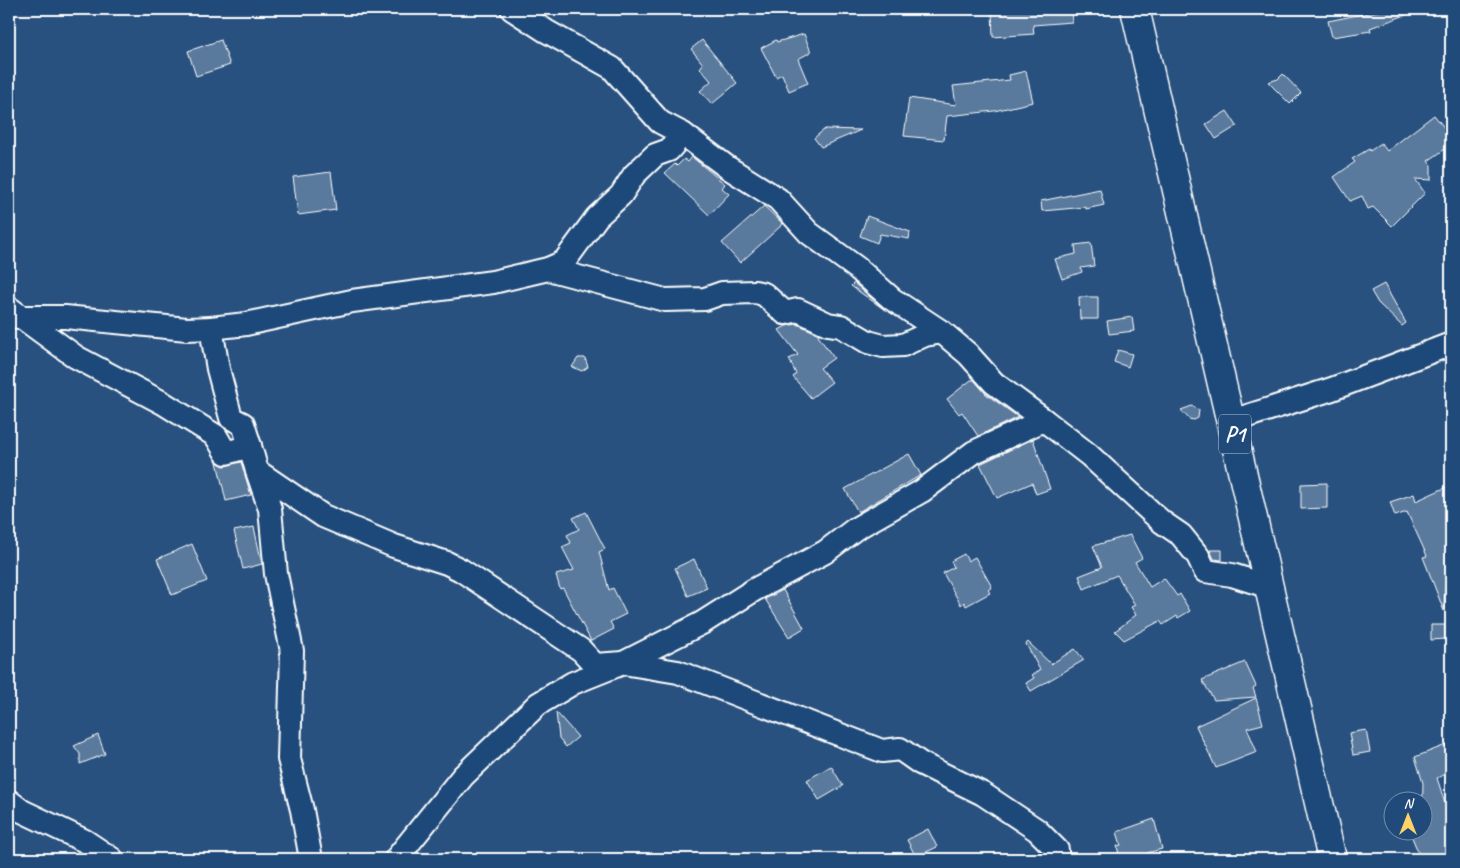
<svg xmlns="http://www.w3.org/2000/svg" width="1460" height="868" viewBox="0 0 1460 868" font-family="Caveat,sans-serif">
  <rect width="100%" height="100%" fill="#28517f"/>
  <filter id="ink" filterUnits="userSpaceOnUse"><feTurbulence type="fractalNoise" baseFrequency=".02" numOctaves="2"/><feDisplacementMap in="SourceGraphic" scale="10" xChannelSelector="R" yChannelSelector="G"/><feConvolveMatrix kernelMatrix="1 2 1 2 8 2 1 2 1" color-interpolation-filters="sRGB"/></filter>
  <g filter="url(#ink)">
    <!-- building -->
    <g fill="#5a7a9d" stroke="#fff">
      <polygon points="1020,9 1071,9 1072,22 1033,25 1034,34 993,37 992,11"/>
      <polygon points="1388,9 1413,9 1414,12 1370,28 1371,31 1332,37 1328,21"/>
      <polygon points="804,34 811,52 798,59 808,83 789,91 782,74 776,77 761,48 776,40 777,42"/>
      <polygon points="221,40 230,65 196,76 188,51"/>
      <polygon points="702,40 737,83 712,104 700,91 711,81 700,68 703,64 691,49"/>
      <polygon points="1026,71 1033,102 994,111 947,116 944,140 904,136 909,98 956,105 953,86 1010,80 1009,75"/>
      <polygon points="1283,74 1301,93 1290,104 1268,82 1278,79"/>
      <polygon points="1227,111 1237,126 1216,139 1206,124"/>
      <polygon points="1434,115 1451,136 1451,145 1428,161 1431,165 1431,180 1415,179 1425,193 1392,226 1373,207 1368,209 1362,196 1350,201 1334,177 1355,162 1352,159 1369,149 1370,151 1381,143 1387,151"/>
      <polygon points="825,129 861,130 821,147 814,138"/>
      <polygon points="692,157 725,184 722,188 729,194 709,215 665,173 675,164 677,166 684,159 688,162"/>
      <polygon points="331,172 336,210 298,215 293,177"/>
      <polygon points="1100,189 1104,205 1086,209 1086,207 1042,211 1041,201"/>
      <polygon points="764,206 783,224 740,263 722,243"/>
      <polygon points="867,216 910,232 909,239 880,234 877,243 860,236"/>
      <polygon points="1091,243 1094,266 1081,268 1082,272 1062,279 1055,259 1076,254 1075,245"/>
      <polygon points="854,283 885,310 851,286"/>
      <polygon points="1384,284 1406,323 1402,326 1378,303 1371,291"/>
      <polygon points="1079,297 1098,297 1098,319 1080,319"/>
      <polygon points="1132,317 1134,331 1109,334 1107,321"/>
      <polygon points="797,324 819,334 818,336 834,358 820,368 832,382 811,398 793,377 796,374 789,359 798,355 779,330 786,326"/>
      <polygon points="1118,350 1132,354 1128,367 1114,362"/>
      <polygon points="578,358 585,358 588,367 582,371 572,367"/>
      <polygon points="971,380 974,380 986,394 1018,417 978,436 962,412 959,414 947,399"/>
      <polygon points="1192,406 1199,410 1198,418 1194,420 1189,419 1181,410"/>
      <polygon points="1033,439 1050,489 1036,494 1032,483 997,498 980,464"/>
      <polygon points="909,454 921,475 858,512 845,489"/>
      <polygon points="217,462 224,466 241,462 251,495 226,501"/>
      <polygon points="1327,483 1327,508 1301,509 1301,484"/>
      <polygon points="1451,485 1451,599 1445,585 1444,611 1423,557 1427,556 1407,512 1395,516 1390,502 1414,494 1416,501"/>
      <polygon points="586,512 605,549 599,552 609,590 613,588 626,614 610,622 614,629 591,641 563,588 560,589 556,575 574,570 562,547 571,543 567,535 579,529 573,518"/>
      <polygon points="254,527 262,564 243,569 234,531"/>
      <polygon points="1130,535 1142,558 1135,562 1150,587 1164,578 1177,596 1180,594 1190,611 1178,618 1177,616 1163,625 1160,621 1124,640 1115,631 1136,615 1131,607 1135,605 1117,575 1084,589 1079,576 1102,567 1093,546"/>
      <polygon points="192,544 207,581 172,595 157,559"/>
      <polygon points="1210,550 1222,550 1222,560 1214,559"/>
      <polygon points="964,554 968,561 975,557 992,587 988,590 990,593 966,606 964,602 961,605 943,573 954,567 951,561"/>
      <polygon points="694,559 707,588 688,596 675,568"/>
      <polygon points="783,590 804,628 789,637 765,599"/>
      <polygon points="1431,625 1445,625 1445,639 1431,640"/>
      <polygon points="1028,642 1051,664 1075,649 1084,660 1031,691 1026,683 1034,678 1032,675 1040,670 1026,644"/>
      <polygon points="1245,662 1256,686 1253,688 1256,697 1214,700 1202,680"/>
      <polygon points="1256,698 1263,724 1247,728 1257,752 1216,768 1196,726"/>
      <polygon points="556,712 578,737 566,747 559,738"/>
      <polygon points="1366,730 1370,752 1353,755 1349,733"/>
      <polygon points="98,735 105,754 80,764 80,754 74,746"/>
      <polygon points="1451,743 1451,771 1437,778 1451,822 1451,852 1435,859 1421,859 1409,830 1422,830 1423,783 1415,757"/>
      <polygon points="831,766 843,786 819,800 807,780"/>
      <polygon points="1154,819 1162,849 1147,853 1149,859 1120,859 1117,846 1121,845 1117,832"/>
      <polygon points="928,829 937,847 916,857 907,840"/>
    </g>
    <g fill="none" stroke-linecap="round" stroke-linejoin="round">
      <!-- minor casing -->
      <g stroke="#fff" stroke-width="26">
        <g id="minor">
          <polyline points="512,9 546,31 612,68 660,122 683,134 727,167 778,199 809,233 857,268 892,299 942,332 968,354 994,383 1044,420"/>
          <polyline points="548,269 665,300 705,299 722,293 755,292 764,294 785,313 798,310 828,324 841,326 868,342 883,346 903,345 925,335 942,332"/>
          <polyline points="9,308 76,357 163,403 216,436 226,453 250,446 257,471 323,516 394,546 447,563 461,570 581,650 595,665 623,663 678,672 882,751 900,749 920,763 983,794 1037,830 1057,850 1057,859"/>
          <polyline points="18,317 65,317 187,329 211,328 246,324 352,301 493,282 548,269 564,262 597,217 621,195 634,175 655,155 669,150 683,134"/>
          <polyline points="211,328 218,369 231,418 243,424 250,446"/>
          <polyline points="1232,421 1332,389 1451,344"/>
          <polyline points="257,471 270,509 276,574 292,651 289,759 302,810 311,859"/>
          <polyline points="9,801 22,811 85,841 112,859"/>
          <polyline points="396,859 463,776 538,704 573,683 623,663 702,623 754,590 825,552 855,529 922,491 974,452 1044,420 1089,455 1162,522 1181,535 1198,556 1205,571 1232,575 1270,587"/>
        </g>
      </g>
      <!-- major casing -->
      <g stroke="#fff" stroke-width="31">
        <polyline id="major" points="1135,9 1332,859"/>
      </g>
      <!-- minor -->
      <use href="#minor" stroke="#1f4a7a" stroke-width="22"/>
      <!-- major -->
      <use href="#major" stroke="#1f4a7a" stroke-width="28"/>
    </g>
  </g>
  <g text-anchor="middle" stroke-width="4" stroke-linejoin="round" paint-order="stroke">
    <!-- shield labels -->
    <rect fill="#1f4a7a" stroke="#bcc9d7" stroke-width="1" x="1219" y="414.5" width="32" height="39" rx="4"/>
    <g font-size="22" font-weight="bold" fill="#fff">
      <text x="1235" y="442">P1</text>
    </g>
  </g>
  <!-- margin -->
  <rect width="1460" height="868" fill="none" stroke="#1f4a7a" stroke-width="30"/>
  <rect x="15" y="15" width="1430" height="838" fill="none" stroke="#fff" stroke-width="2" filter="url(#ink)"/>
  <!-- north arrow -->
  <g transform="translate(1408 816)"><circle r="24" fill="#1f4a7a" stroke="#7992af"/>
  <path d="M0-4L9 19L0 12L-9 19Z" fill="#ffd166"/>
  <text y="-8" font-size="14" font-weight="bold" text-anchor="middle" fill="#ffffff">N</text>
  </g>
</svg>
